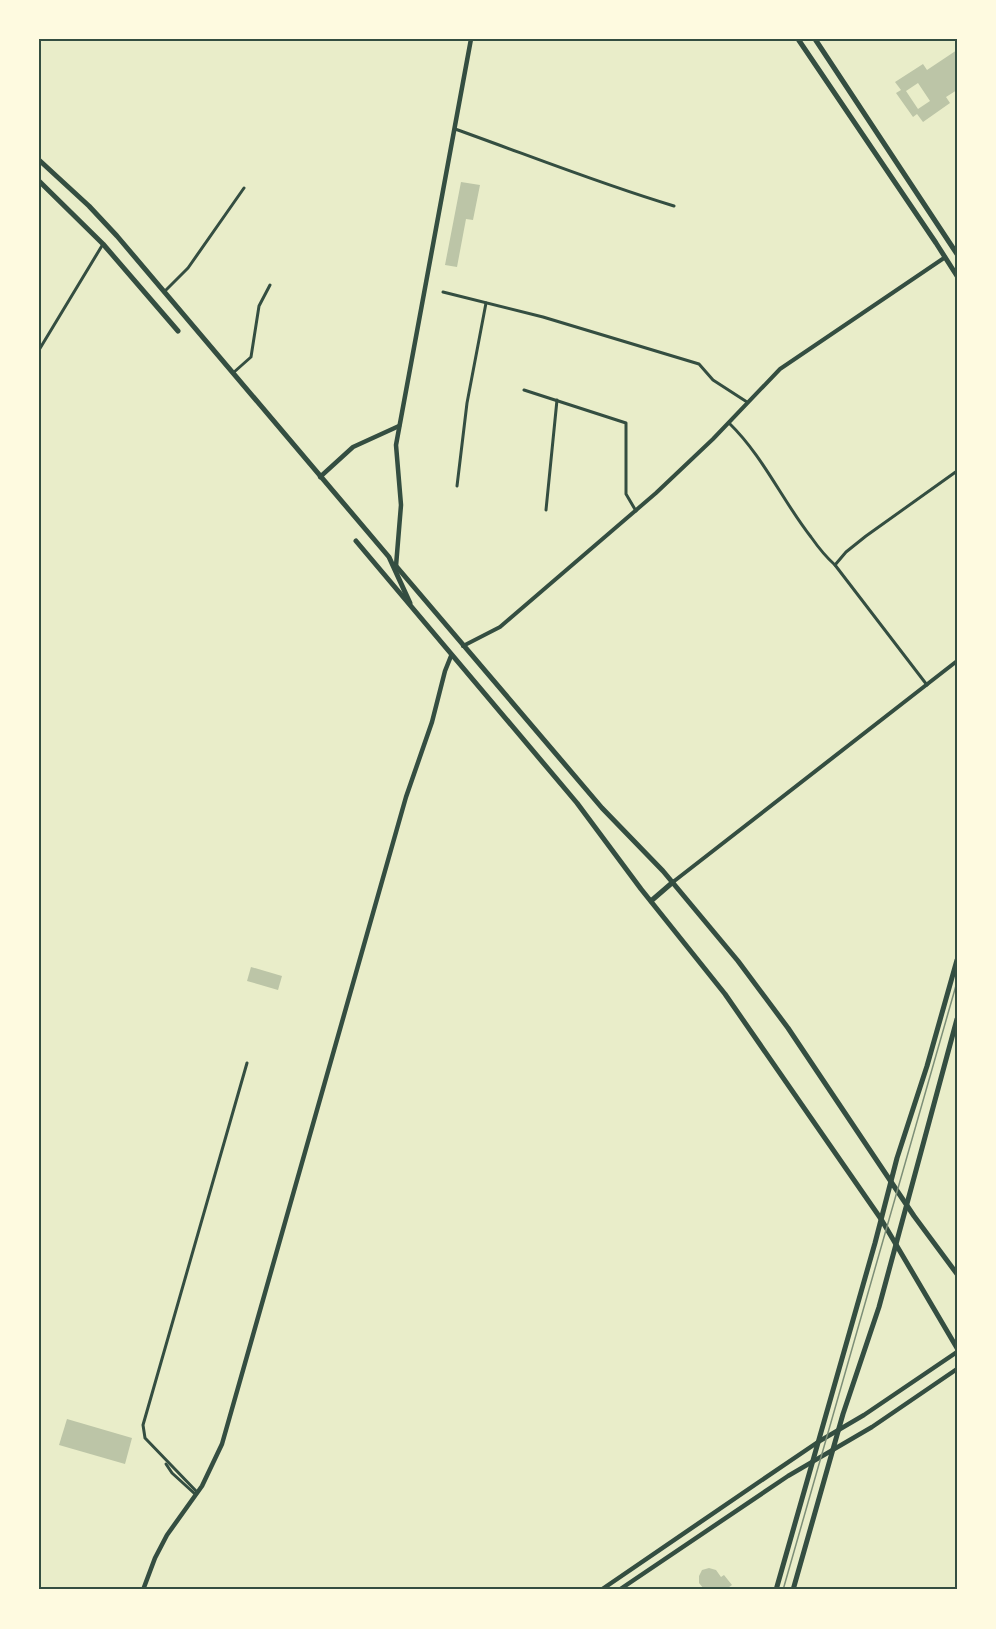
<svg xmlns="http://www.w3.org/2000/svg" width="996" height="1629" viewBox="0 0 996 1629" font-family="Raleway,sans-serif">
  <rect width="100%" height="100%" fill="#e9edc9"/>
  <!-- building -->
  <g fill="#bcc5a7" fill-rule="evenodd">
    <path d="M957,50V90L946,97L950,103L923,122L917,114L913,117L896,93L901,90L895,82L923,64L927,70ZM918,83L930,101L918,109L906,91Z"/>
    <polygon points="461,182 480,185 473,220 466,219 457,267 445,265"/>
    <polygon points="251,967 282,976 278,990 247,981"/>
    <polygon points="67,1419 132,1438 125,1464 59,1445"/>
    <polygon points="709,1568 716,1570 721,1577 724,1575 732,1585 725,1590 702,1590 704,1589 699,1583 699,1576 702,1570"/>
  </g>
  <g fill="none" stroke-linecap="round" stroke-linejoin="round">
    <!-- minor -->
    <g stroke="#344e41" stroke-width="3">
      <path d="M455,129C528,155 600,184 674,206"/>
      <polyline points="165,291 188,268 244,188"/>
      <polyline points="443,292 543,317 699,364 713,380 747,402"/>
      <polyline points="39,350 103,244"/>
      <polyline points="233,373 251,357 259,306 270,285"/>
      <polyline points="524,390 626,423 626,494 636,511"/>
      <path d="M729,423C763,456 782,500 811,537C818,547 826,557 835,565L927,685"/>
      <polyline points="457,486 467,403 486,303"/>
      <polyline points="546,510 557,400"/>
      <polyline points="835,565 846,552 866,536 957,471"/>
      <polyline points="166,1464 172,1473 195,1494"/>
      <polyline points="197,1492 145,1438 143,1425 247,1063"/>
    </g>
    <!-- tertiary -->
    <g stroke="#344e41" stroke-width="4">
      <polyline points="463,646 500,627 656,493 713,439 780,369 944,258"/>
      <polyline points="673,882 957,661"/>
    </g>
    <!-- secondary -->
    <g stroke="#344e41" stroke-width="4.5">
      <polyline points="320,477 353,447 399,426"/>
      <polyline points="396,566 401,505 396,445 471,39"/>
      <polyline points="143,1590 155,1558 167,1535 202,1486 222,1444 406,797 432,722 445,671 451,656"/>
      <polyline points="601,1590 759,1482 818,1442 864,1415 957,1352"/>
      <polyline points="619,1590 788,1476 872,1427 957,1369"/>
    </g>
    <!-- primary -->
    <g stroke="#344e41" stroke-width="5">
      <polyline points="798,39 936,243 957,276"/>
      <polyline points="815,39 957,254"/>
      <polyline points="39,160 89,206 117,236 389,557 410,603"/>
      <polyline points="39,181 103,244 178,331"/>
      <polyline points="356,541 577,803 641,889 725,994 881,1219 957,1348"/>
      <polyline points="396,566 602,808 663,871 738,961 788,1028 914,1216 957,1274"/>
      <polyline points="651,901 673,882"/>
      <polyline points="776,1590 875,1243 897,1158 927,1066 957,960"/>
      <polyline points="793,1590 843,1414 879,1307 957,1019"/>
    </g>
    <!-- tram -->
    <polyline stroke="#7c8e77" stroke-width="1.5" points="783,1590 957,982"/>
  </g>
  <!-- border -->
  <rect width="996" height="1629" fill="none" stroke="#fefae0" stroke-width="81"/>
  <rect x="40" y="40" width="916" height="1548" fill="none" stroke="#344e41" stroke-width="2"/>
</svg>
